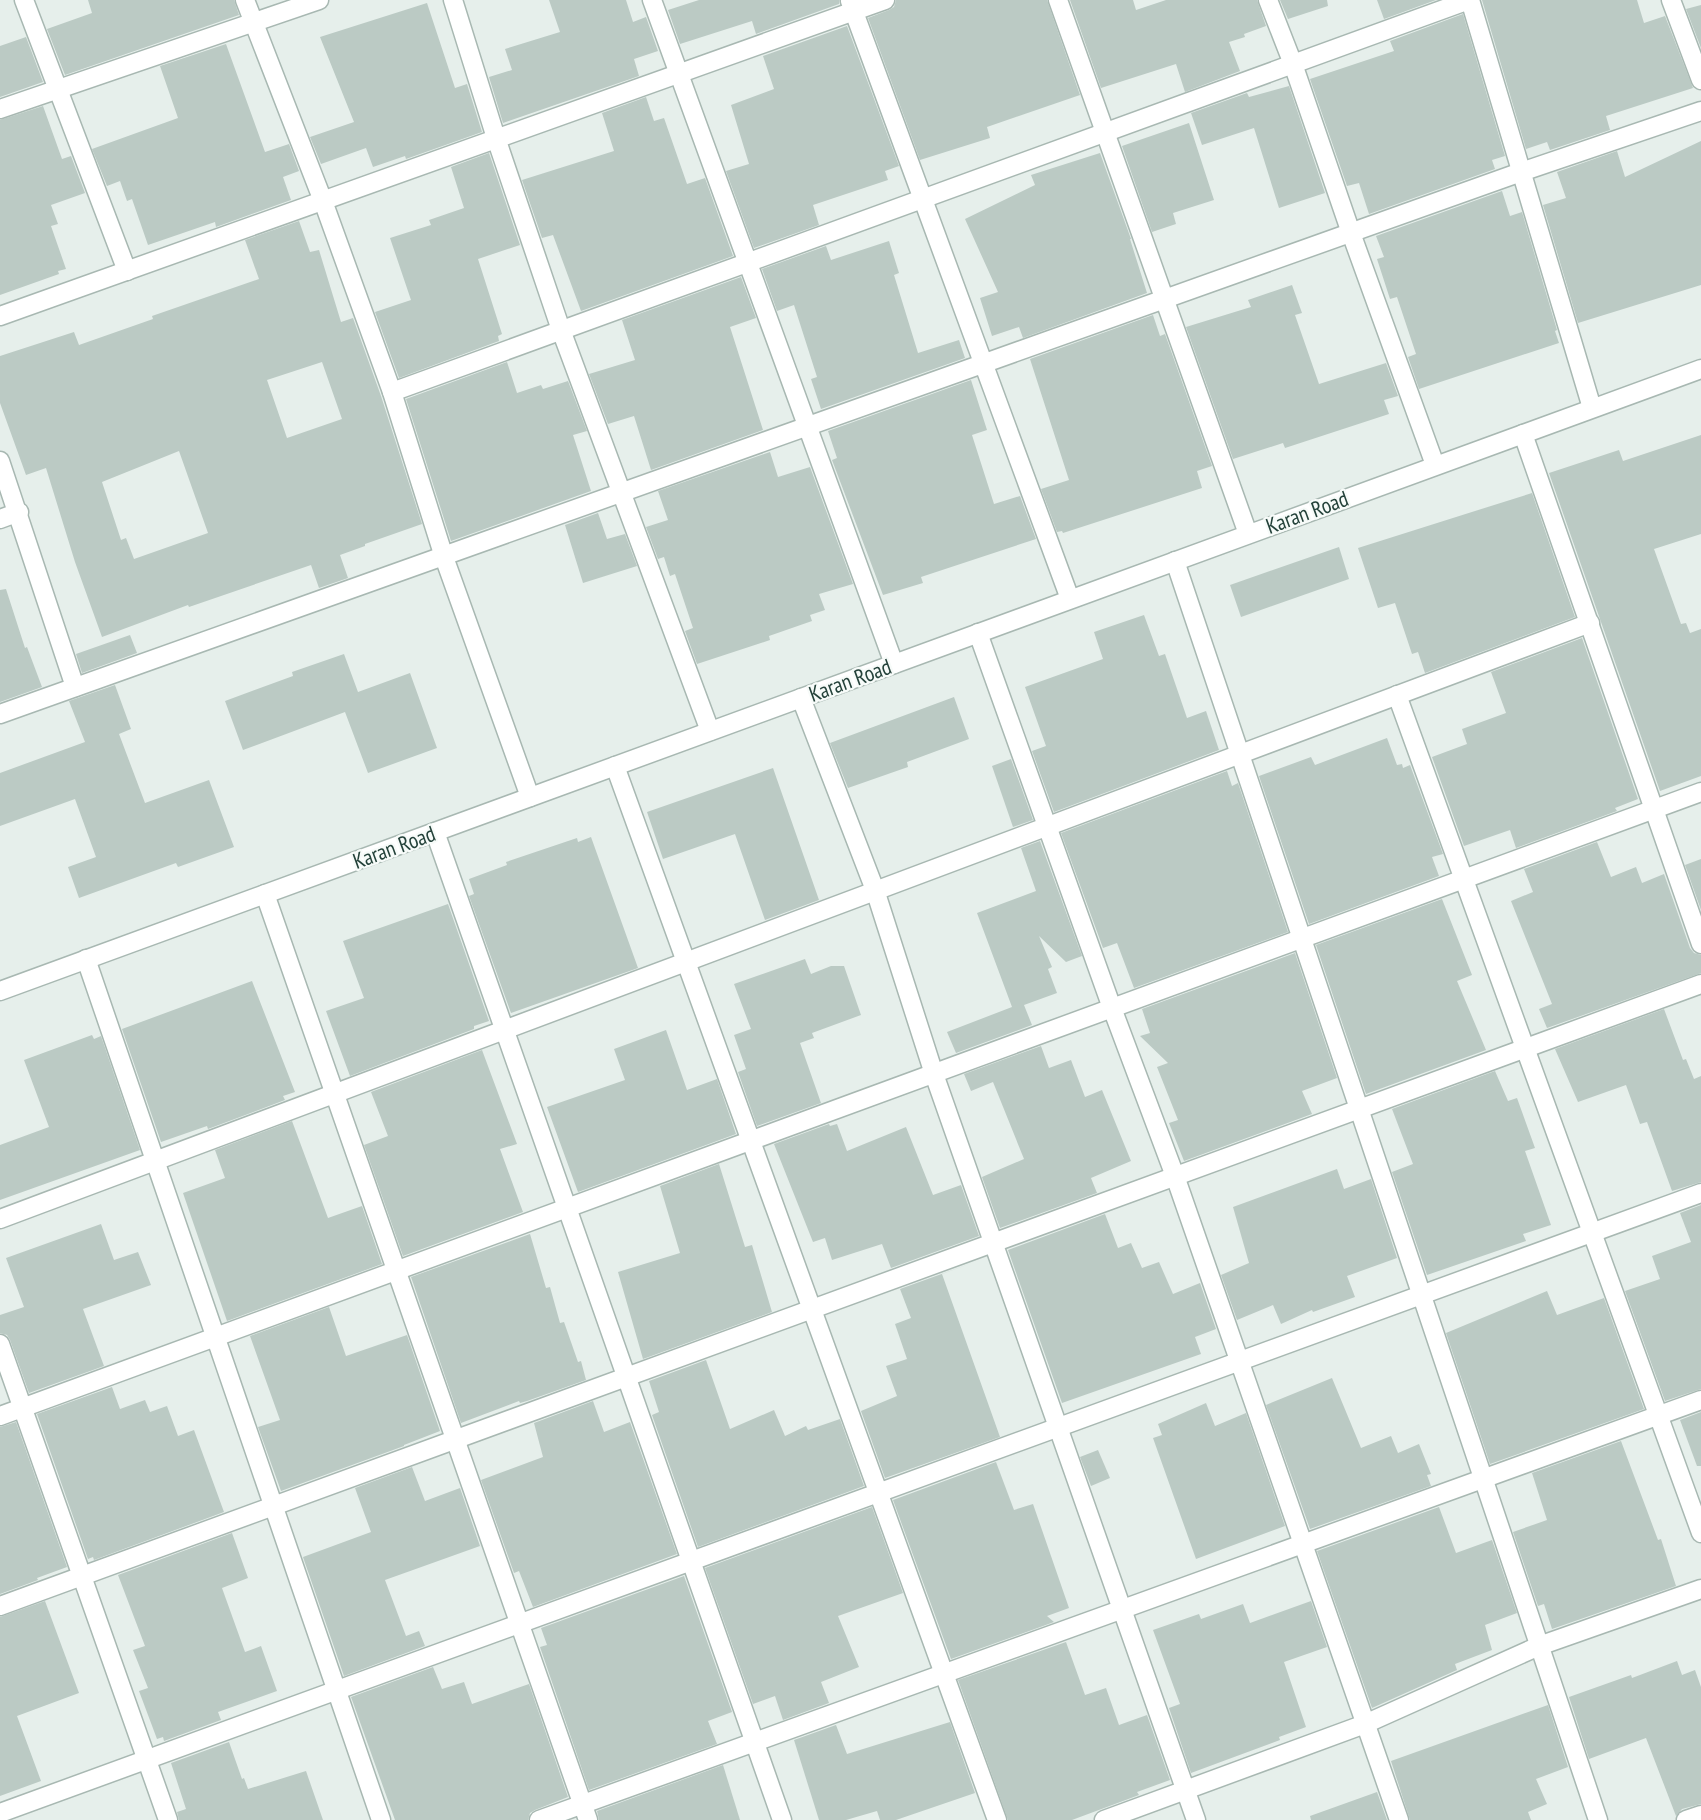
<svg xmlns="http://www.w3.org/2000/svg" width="1701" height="1820" viewBox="0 0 1701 1820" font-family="'PT Sans Narrow',sans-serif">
  <rect width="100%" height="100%" fill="#e6efeb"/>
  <!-- building -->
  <g fill="#bbcac4" fill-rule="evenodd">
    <polygon points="88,0 234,0 239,15 65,75 47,29 92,13"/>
    <polygon points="549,0 626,0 633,22 646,17 658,51 634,59 639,76 503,123 489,77 512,70 505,49 560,32"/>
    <polygon points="699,0 839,0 839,4 756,34 752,21 680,44 668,10"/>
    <polygon points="896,0 1047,0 1080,95 987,127 990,138 920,160 868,18 889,10 894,7"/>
    <polygon points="1070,0 1133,0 1136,10 1166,0 1257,0 1266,26 1244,34 1245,37 1229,42 1240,71 1185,92 1176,64 1101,88"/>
    <polygon points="1280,0 1327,0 1328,6 1288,19"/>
    <polygon points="1377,0 1436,0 1384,19"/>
    <polygon points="1482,0 1637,0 1644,23 1665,16 1693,88 1606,116 1610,130 1550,150 1547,142 1526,149"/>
    <polygon points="427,3 455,88 467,84 482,132 406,159 405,156 373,167 366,148 321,164 310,137 354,122 320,37"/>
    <polygon points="1701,5 1701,48 1686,9"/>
    <polygon points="1463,14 1505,156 1492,160 1495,169 1369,214 1359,183 1347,186 1310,79 1394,51 1390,41"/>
    <polygon points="847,26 899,166 885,171 888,180 813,205 819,225 754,248 726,171 749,164 731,105 774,89 763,56"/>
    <polygon points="26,37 43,82 0,97 0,46"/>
    <polygon points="226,44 265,152 289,144 299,171 283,177 291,200 216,227 215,222 148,245 132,199 127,201 120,181 107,186 92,149 178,118 160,66"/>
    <polygon points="1289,86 1325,193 1279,208 1254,128 1202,145 1191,113 1247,93 1249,97"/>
    <polygon points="646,97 654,121 664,118 687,184 705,178 733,256 581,311 553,235 542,238 522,180 614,151 602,113"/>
    <polygon points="43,106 62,159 71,156 85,193 51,205 58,224 51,226 66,269 58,271 59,274 0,295 0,120"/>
    <polygon points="1189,123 1214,200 1173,213 1176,224 1152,232 1122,146"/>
    <polygon points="1701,141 1701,285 1578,323 1543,205 1566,198 1557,172 1617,151 1625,177"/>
    <polygon points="489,153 520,245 478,259 502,334 498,336 499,341 399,378 375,312 411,300 390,238 431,225 429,220 464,208 451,167"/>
    <polygon points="1100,153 1131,239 1130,239 1147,293 1023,338 1019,327 992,336 980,298 998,292 965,219 1035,185 1031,175"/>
    <polygon points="1502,191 1510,216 1522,212 1557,330 1555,331 1559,343 1419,389 1408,357 1416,354 1397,297 1390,299 1377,259 1384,257 1376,236"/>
    <path d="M299,221L310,252L319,250L341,322L353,318L381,396L422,524L365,544V546L340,555L348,578L319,588L311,565L189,607L188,605L102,637L75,562L46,468L26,475L0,403V356L74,332L79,345L153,319L152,316L259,279L245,240ZM322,362L342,419L287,438L267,380ZM179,451L208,533L134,559L126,538L121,540L102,482Z"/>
    <polygon points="889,241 899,273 894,275 918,353 959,340 965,358 821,409 811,379 817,377 794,305 777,311 762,269 826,246 831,260"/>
    <polygon points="741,277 756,318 730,327 763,430 651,470 634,416 608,424 589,374 635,360 622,320"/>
    <polygon points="1292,285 1302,313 1295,315 1319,384 1386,363 1398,396 1384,400 1389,414 1285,448 1283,443 1233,459 1186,327 1251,307 1248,300"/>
    <polygon points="1153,315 1160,336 1165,334 1212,466 1197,471 1202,488 1063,533 1062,531 1057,532 1041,489 1069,480 1030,359"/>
    <polygon points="507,362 517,393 541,385 543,389 568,381 587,431 573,435 591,491 451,541 406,399"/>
    <polygon points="971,380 987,430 972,435 994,504 1020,496 1036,539 921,577 923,583 883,595 832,460 837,458 828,431"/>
    <polygon points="1701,435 1701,534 1654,549 1681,624 1686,623 1690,633 1701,629 1701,776 1660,791 1549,473 1619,450 1623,461"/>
    <polygon points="770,452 778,477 810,467 853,584 819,594 825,610 810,615 812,621 769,636 770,640 697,664 685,631 693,628 675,574 670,576 664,557 658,559 646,527 668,520 658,491"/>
    <polygon points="1532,493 1575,617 1425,673 1418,652 1412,654 1395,603 1378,608 1358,548"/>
    <polygon points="598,513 607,539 625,534 637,566 583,583 565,525"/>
    <polygon points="1339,547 1349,579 1241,617 1230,585"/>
    <polygon points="6,589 25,648 27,647 42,687 0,702 0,590"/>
    <polygon points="1144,615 1159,656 1165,654 1187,718 1206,711 1219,750 1054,812 1032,751 1046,746 1025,687 1103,659 1094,632"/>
    <polygon points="130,635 137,653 82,673 76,654"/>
    <polygon points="1582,638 1638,799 1615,808 1617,811 1516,848 1510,830 1464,846 1432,757 1467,744 1462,729 1506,713 1491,672"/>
    <polygon points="344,654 358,692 410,673 437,748 368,773 345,712 243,750 225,701 293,676 292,672"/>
    <polygon points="115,685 131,729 119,734 145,803 209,780 234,847 178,867 176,863 79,898 68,867 96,857 75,799 0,826 0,773 85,742 69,701"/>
    <polygon points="954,697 969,739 907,762 908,767 848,788 830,743"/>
    <polygon points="1387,738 1397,765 1402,764 1403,768 1410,765 1443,854 1432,857 1439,876 1309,924 1259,776 1311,757 1315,765"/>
    <polygon points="1011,759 1033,820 1013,827 992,766"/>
    <polygon points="773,768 819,900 765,920 735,834 663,859 647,812"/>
    <polygon points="1227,771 1232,786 1238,783 1288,932 1134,988 1117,943 1103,948 1061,833"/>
    <polygon points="591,837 638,968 511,1013 469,896 474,894 469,879 507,865 506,862 577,838 578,842"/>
    <polygon points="1040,841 1082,956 1066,962 1039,936 1052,967 1048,969 1057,993 1024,1005 1032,1025 956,1053 947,1032 1012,1007 977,913 1036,891 1021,848"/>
    <polygon points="1597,842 1611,877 1636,867 1642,883 1664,874 1690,948 1694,953 1701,955 1701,973 1547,1028 1539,1009 1552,1004 1511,901 1533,892 1524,869"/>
    <polygon points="1701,859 1701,910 1685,865"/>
    <polygon points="1442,899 1472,975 1457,981 1486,1050 1366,1094 1316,945"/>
    <polygon points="448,904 489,1021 474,1026 474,1029 350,1076 326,1011 364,998 343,941"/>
    <polygon points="1295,953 1337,1078 1302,1091 1312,1114 1184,1161 1169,1123 1178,1120 1157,1067 1168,1063 1140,1036 1150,1033 1142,1009"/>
    <polygon points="805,959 811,974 831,966 844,966 861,1015 812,1033 814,1038 800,1043 821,1103 757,1126 738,1072 746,1069 734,1035 751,1029 734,984"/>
    <polygon points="252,981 295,1092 283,1096 285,1100 208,1129 207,1126 161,1142 122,1029"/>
    <polygon points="1664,1009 1683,1060 1686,1059 1694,1079 1701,1076 1701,1182 1672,1191 1647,1122 1640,1124 1626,1085 1578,1102 1555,1049"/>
    <polygon points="666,1030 687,1090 717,1079 736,1134 578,1192 547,1107 625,1080 614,1049"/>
    <polygon points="92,1035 94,1039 101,1036 140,1150 0,1200 0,1145 49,1127 24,1060"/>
    <polygon points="1041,1046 1049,1068 1071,1060 1085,1097 1102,1090 1131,1161 1091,1178 1097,1193 1000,1228 982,1177 1024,1159 993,1082 971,1091 964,1074"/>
    <polygon points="482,1050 517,1144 500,1149 523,1212 403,1256 364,1145 388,1136 371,1092"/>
    <polygon points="1495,1071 1508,1101 1517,1098 1535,1148 1525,1151 1551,1225 1523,1234 1526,1241 1427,1275 1392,1172 1413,1164 1392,1109"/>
    <polygon points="292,1121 328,1218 362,1206 382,1264 227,1321 183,1193 225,1178 215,1150"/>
    <polygon points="829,1124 830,1126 837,1124 847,1151 906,1127 933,1195 961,1185 979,1236 891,1268 882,1244 832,1260 825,1238 813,1242 774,1144"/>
    <polygon points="719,1164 745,1247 752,1245 772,1312 643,1359 618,1272 680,1253 660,1186"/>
    <polygon points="1337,1169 1344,1189 1371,1179 1397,1258 1347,1276 1355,1297 1313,1312 1312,1310 1281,1324 1273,1305 1237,1320 1221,1275 1249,1263 1233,1207"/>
    <polygon points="1701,1205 1701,1389 1665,1401 1625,1291 1660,1279 1652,1256 1691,1242 1680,1213"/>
    <polygon points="1105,1214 1118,1248 1131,1243 1142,1268 1159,1262 1173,1294 1200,1283 1216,1329 1195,1337 1201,1354 1062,1403 1008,1250"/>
    <polygon points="101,1224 114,1260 138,1252 151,1285 83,1309 104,1366 29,1393 10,1340 7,1335 0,1333 0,1315 24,1307 6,1258"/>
    <polygon points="530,1234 546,1288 550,1287 560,1323 564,1322 578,1362 581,1361 586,1380 527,1401 520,1403 519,1401 461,1423 411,1277"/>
    <polygon points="972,1263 942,1274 1000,1437 885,1478 861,1411 897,1396 886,1366 907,1359 895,1324 911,1318 900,1289"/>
    <polygon points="1547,1291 1557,1315 1604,1298 1644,1409 1490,1464 1446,1333"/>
    <polygon points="329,1307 346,1356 407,1335 440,1431 404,1445 404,1446 281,1491 258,1427 280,1420 250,1336"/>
    <polygon points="706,1360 730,1429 774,1410 785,1436 806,1426 808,1430 840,1419 864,1486 698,1547 652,1415 659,1412 649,1381"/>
    <polygon points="1332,1378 1361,1448 1391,1436 1398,1453 1419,1444 1431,1474 1427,1475 1431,1486 1310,1529 1266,1405"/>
    <polygon points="112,1387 120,1409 145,1400 150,1412 167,1406 178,1436 194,1430 224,1512 94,1560 93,1557 88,1559 37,1414"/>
    <polygon points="593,1401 604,1432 630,1422 677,1554 533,1607 519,1571 514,1573 481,1480 543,1457 534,1423"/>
    <polygon points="1206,1403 1215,1426 1246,1413 1285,1526 1196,1559 1153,1438 1162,1435 1158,1424"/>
    <polygon points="1701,1412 1701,1466 1697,1466 1680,1420"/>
    <polygon points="16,1422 67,1567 37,1578 38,1580 0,1594 0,1427"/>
    <polygon points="1621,1441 1658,1540 1661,1539 1676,1586 1552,1629 1544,1604 1538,1606 1513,1532 1547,1520 1532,1473"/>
    <polygon points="1098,1450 1110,1478 1091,1486 1080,1457"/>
    <polygon points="996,1462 1014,1510 1033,1504 1069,1608 1047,1616 1054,1622 951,1659 893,1500"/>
    <polygon points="412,1467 425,1501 460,1488 480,1546 385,1580 406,1636 419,1631 425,1646 344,1676 303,1557 371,1532 355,1488"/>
    <polygon points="872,1507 903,1593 838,1616 859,1667 821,1682 829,1703 783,1720 775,1696 753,1704 705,1568"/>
    <polygon points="1439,1507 1456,1553 1492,1540 1517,1613 1485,1625 1492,1650 1455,1664 1457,1670 1372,1708 1317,1551"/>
    <polygon points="232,1533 248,1578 222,1588 245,1652 261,1646 277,1691 218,1712 221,1720 164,1741 163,1737 157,1739 139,1691 148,1688 133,1650 145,1646 118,1575"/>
    <polygon points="684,1576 732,1712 708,1721 717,1744 589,1790 540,1647 547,1645 541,1628"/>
    <polygon points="45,1601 79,1693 17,1716 41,1781 0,1796 0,1617"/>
    <polygon points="1311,1601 1327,1647 1284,1662 1306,1727 1279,1737 1280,1740 1191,1773 1169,1708 1180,1704 1153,1630 1199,1614 1201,1619 1243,1604 1250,1623"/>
    <polygon points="1066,1642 1085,1695 1106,1688 1119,1725 1147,1715 1170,1780 1137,1792 1139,1795 1072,1820 1008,1820 958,1680"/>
    <polygon points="1677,1661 1682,1675 1695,1670 1701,1687 1701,1804 1682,1809 1676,1816 1646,1738 1589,1759 1569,1697 1631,1675 1632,1678"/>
    <polygon points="433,1667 442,1689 464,1682 472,1704 529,1684 568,1797 535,1810 530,1813 528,1820 395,1820 351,1697"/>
    <polygon points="1548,1705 1568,1767 1536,1779 1547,1804 1528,1812 1531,1820 1410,1820 1391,1761"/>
    <polygon points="950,1722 975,1793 896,1820 880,1820 877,1811 846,1820 819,1820 794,1740 836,1725 847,1754"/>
    <polygon points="229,1742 242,1779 244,1778 248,1789 306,1771 323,1820 179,1820 177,1812 186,1809 171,1763"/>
    <polygon points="723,1765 740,1820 599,1820 597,1811"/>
    <polygon points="1377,1792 1387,1820 1311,1820 1310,1816"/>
  </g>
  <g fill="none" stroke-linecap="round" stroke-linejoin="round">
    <!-- minor casing -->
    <g stroke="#a8b8b2" stroke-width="21">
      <g id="minor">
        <polyline points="24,0 127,271"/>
        <polyline points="245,0 323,201 392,392 444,557 530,797"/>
        <polyline points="453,0 496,138 561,330 710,731"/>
        <polyline points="652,0 894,664"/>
        <polyline points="1058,0 1248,534"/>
        <polyline points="1268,0 1293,64 1351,233 1435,465"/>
        <polyline points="1470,0 1592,408"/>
        <polyline points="1671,0 1701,80"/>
        <polyline points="850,1 1070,599"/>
        <polyline points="0,109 319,0"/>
        <polyline points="0,316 885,0"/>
        <polyline points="392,392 1469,0"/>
        <polyline points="1523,434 1701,944"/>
        <polyline points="0,461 75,687"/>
        <polyline points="0,519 19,512"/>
        <polyline points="1175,561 1598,1820"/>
        <polyline points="978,633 1112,1008 1175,1176 1399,1820"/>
        <polyline points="1397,695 1701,1533"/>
        <polyline points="801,698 875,890 934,1074 1196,1820"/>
        <polyline points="0,714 1521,172 1701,111"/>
        <polyline points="615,766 997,1820"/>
        <polyline points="435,832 782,1820"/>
        <polyline points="265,894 588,1820"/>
        <polyline points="86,959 381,1820"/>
        <polyline points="0,1219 1590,623"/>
        <polyline points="0,1344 168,1820"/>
        <polyline points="0,1416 1701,792"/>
        <polyline points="0,1606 1701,984"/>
        <polyline points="0,1813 1701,1193"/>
        <polyline points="539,1820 1701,1400"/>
        <polyline points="1686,1820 1701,1815"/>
      </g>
    </g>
    <!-- tertiary casing -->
    <g stroke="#a8b8b2" stroke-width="21">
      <g id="tertiary">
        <polyline points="0,991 1701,369"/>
        <polyline points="1104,1820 1365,1724 1539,1646 1701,1589"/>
      </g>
    </g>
    <!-- minor -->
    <use href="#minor" stroke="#fff" stroke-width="18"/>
    <!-- tertiary -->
    <use href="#tertiary" stroke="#fff" stroke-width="18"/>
  </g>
  <g text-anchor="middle" stroke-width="4.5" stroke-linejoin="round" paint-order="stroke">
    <!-- street labels -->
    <g font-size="22" fill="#24423a" stroke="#f7fbf9">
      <text transform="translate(1307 512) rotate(-20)" y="8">Karan Road</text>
      <text transform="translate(850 680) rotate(-20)" y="8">Karan Road</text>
      <text transform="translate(394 847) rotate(-20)" y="8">Karan Road</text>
    </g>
  </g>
</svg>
